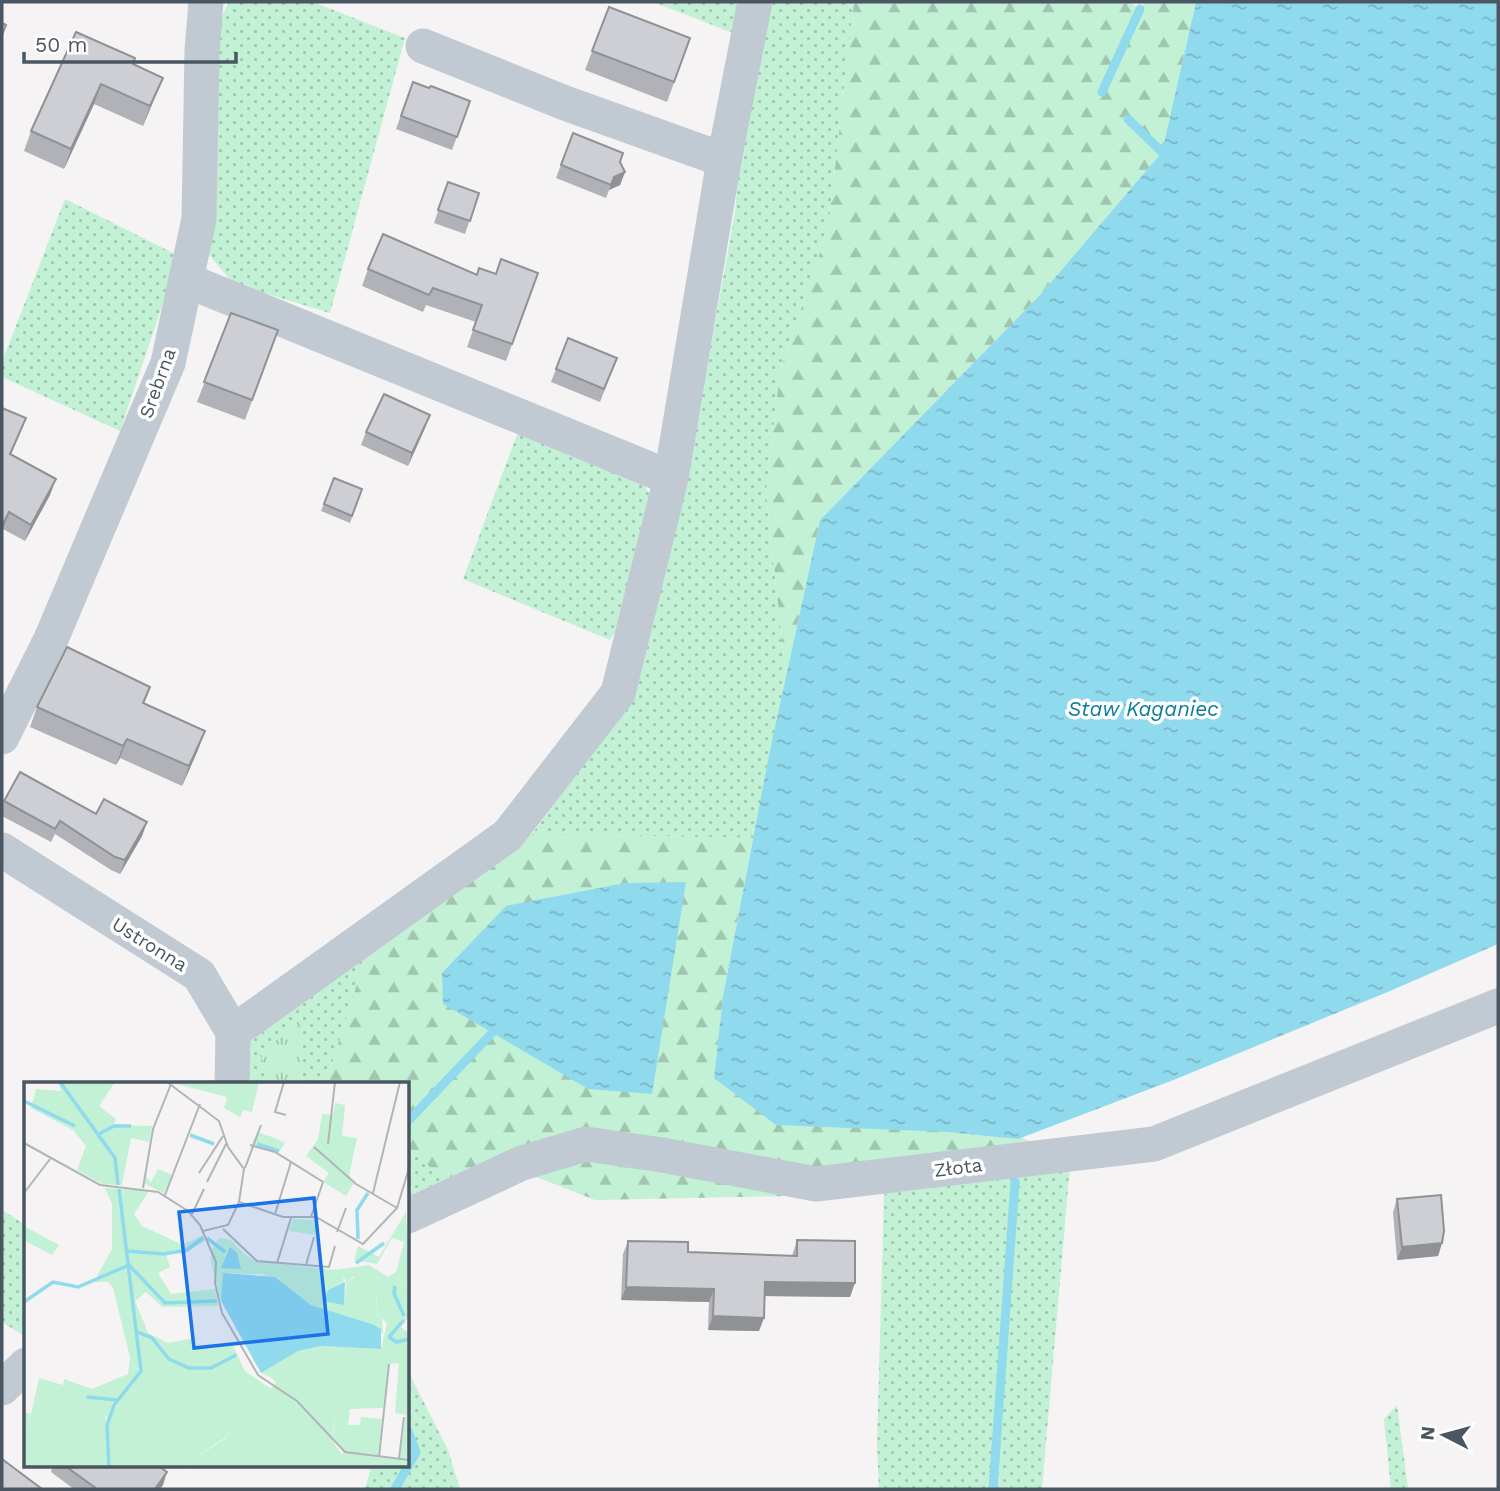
<svg xmlns="http://www.w3.org/2000/svg" width="1500" height="1491" viewBox="0 0 1500 1491" font-family="'Work Sans',sans-serif">
  <defs>
    <pattern id="grass-dots" width="8" height="8" patternUnits="userSpaceOnUse" patternTransform="scale(1.75)"><rect width="8" height="8" fill="#c3f1d5"/><path d="M2 2h.1M6 6h.1" fill="none" stroke="#a0c6b0" stroke-width="1.8" stroke-linecap="round"/></pattern>
    <pattern id="forest-firs" width="22" height="20" patternUnits="userSpaceOnUse" patternTransform="scale(1.75)"><rect width="22" height="20" fill="#c3f1d5"/><path d="M5 1l3.5 6h-7zM16 11l3.5 6h-7z" fill="#a0c6b0"/></pattern>
    <pattern id="park-tufts" width="24" height="20" patternUnits="userSpaceOnUse" patternTransform="scale(1.75)"><rect width="24" height="20" fill="#c3f1d5"/><path d="M3 7l-1-3M5 7V3M7 7l1-3M15 17l-1-3M17 17v-4M19 17l1-3" fill="none" stroke="#a0c6b0"/></pattern>
    <pattern id="water-ripples" width="26" height="14" patternUnits="userSpaceOnUse" patternTransform="scale(1.75)"><rect width="26" height="14" fill="#90daee"/><path d="M2 4q2-2 4 0t4 0M15 11q2-2 4 0t4 0" fill="none" stroke="#78b4c4"/></pattern>
  </defs>
  <rect width="100%" height="100%" fill="#f5f3f3"/>
  <!-- grass -->
  <g fill="url(#grass-dots)">
    <polygon points="229,2 313,2 405,38 330,313 234,284 204,249 221,18"/>
    <polygon points="653,2 742,2 733,33"/>
    <polygon points="773,2 854,2 828,229 780,371 766,493 786,677 753,838 532,834 625,709 695,433 735,212 743,115"/>
    <polygon points="65,199 179,256 120,431 2,377 2,362"/>
    <polygon points="521,424 637,473 653,500 618,628 610,640 463,579"/>
    <polygon points="366,955 326,1083 242,1083 247,1044"/>
    <polygon points="408,1149 454,1187 408,1203"/>
    <polygon points="1070,1165 1042,1489 879,1489 877,1445 884,1194"/>
    <polygon points="2,1210 26,1225 26,1337 2,1322"/>
    <polygon points="408,1371 448,1450 460,1489 365,1489 372,1465 408,1465"/>
    <polygon points="1397,1405 1408,1489 1391,1489 1384,1419"/>
  </g>
  <!-- forest -->
  <g fill="url(#forest-firs)">
    <polygon points="854,2 1129,2 1140,9 1145,2 1196,2 1162,152 1041,294 820,520 786,677 766,493 780,371 828,229"/>
    <polygon points="532,834 753,838 723,996 714,1078 1018,1135 1070,1165 884,1194 595,1200 526,1173 454,1187 408,1149 408,1083 326,1083 366,955"/>
  </g>
  <!-- park -->
  <polygon fill="url(#park-tufts)" points="302,1017 301,1083 265,1083 264,1063 260,1055"/>
  <!-- water -->
  <g fill="url(#water-ripples)">
    <polygon points="1196,2 1498,2 1498,944 1390,991 1176,1079 1018,1139 948,1132 776,1125 714,1078 723,996 769,755 820,520 1041,294 1162,152"/>
    <polygon points="686,882 652,1094 588,1089 443,1004 442,973 506,906 625,883"/>
  </g>
  <g fill="none" stroke-linecap="round" stroke-linejoin="round">
    <!-- stream -->
    <g stroke="#90daee" stroke-width="9">
      <polyline points="1102,92 1140,9"/>
      <polyline points="1128,119 1162,152"/>
      <polyline points="408,1121 492,1033"/>
      <polyline points="395,1489 416,1452 408,1431"/>
      <polyline points="993,1489 1015,1182"/>
    </g>
    <!-- minor -->
    <g stroke="#c1cad2" stroke-width="35">
      <polyline points="423,46 565,103 724,160"/>
      <polyline points="186,280 671,478"/>
      <polyline points="2,737 51,639 168,363 199,219 202,51 206,2"/>
      <polyline points="2,850 199,975 233,1032 232,1083"/>
      <polyline points="233,1032 508,835 618,693 671,478 724,160 755,2"/>
      <polyline points="408,1216 522,1163 586,1144 662,1155 816,1184 1154,1144 1498,1006"/>
      <polyline points="2,1388 26,1365"/>
    </g>
  </g>
  <!-- wall -->
  <g fill="#b0b2b7">
    <polygon points="609,7 690,38 667,102 585,70"/>
    <polygon points="76,32 133,64 163,78 143,126 94,104 64,169 24,151 31,131"/>
    <polygon points="413,82 470,101 452,150 396,129"/>
    <polygon points="573,133 620,162 625,172 620,185 609,190 606,198 556,178"/>
    <polygon points="448,182 479,193 465,234 434,223"/>
    <polygon points="368,269 477,275 538,273 506,361 467,347 476,322 426,305 423,312 362,286"/>
    <polygon points="231,313 278,330 245,420 197,402"/>
    <polygon points="568,338 617,358 600,402 551,382"/>
    <polygon points="2,408 20,434 11,454 50,495 25,541 3,529 2,531"/>
    <polygon points="430,415 425,428 408,466 361,445 366,432"/>
    <polygon points="334,478 362,489 350,523 321,511"/>
    <polygon points="150,687 144,704 198,750 182,786 120,758 116,765 30,727 37,707"/>
    <polygon points="4,801 96,814 147,822 142,836 120,874 111,870 55,834 51,842 2,816 2,807"/>
    <polygon points="1397,1199 1442,1243 1438,1256 1397,1260 1393,1212"/>
    <polygon points="797,1240 850,1297 765,1296 759,1331 708,1330 709,1302 621,1300 623,1254 628,1241 688,1252 792,1256"/>
    <polygon points="53,1465 157,1465 163,1485 160,1489 74,1489 51,1472"/>
  </g>
  <!-- shaded-wall -->
  <g fill="#909195">
    <polygon points="163,78 155,97 143,126 150,106"/>
    <polygon points="101,84 94,104 64,169 71,149"/>
    <polygon points="625,172 620,185 609,190 606,198 614,177"/>
    <polygon points="430,415 425,428 408,466 412,453"/>
    <polygon points="56,479 50,495 25,541 31,525"/>
    <polygon points="9,512 3,529 2,531 2,526"/>
    <polygon points="205,731 198,750 182,786 189,766"/>
    <polygon points="127,739 120,758 116,765 123,746"/>
    <polygon points="147,822 142,836 120,874 125,860"/>
    <polygon points="1442,1243 1438,1256 1397,1260 1402,1247"/>
    <polygon points="765,1282 855,1283 850,1297 760,1296"/>
    <polygon points="626,1287 714,1289 709,1302 621,1300"/>
    <polygon points="713,1316 764,1318 759,1331 708,1330"/>
    <polygon points="167,1472 163,1485 160,1489 155,1489"/>
  </g>
  <!-- building -->
  <g fill="#cdcfd5" stroke="#909195" stroke-width="2">
    <polygon points="609,7 690,38 674,82 592,51"/>
    <polygon points="2,23 6,25 2,35"/>
    <polygon points="76,32 135,58 133,64 163,78 150,106 101,84 71,149 31,131"/>
    <polygon points="413,82 429,88 431,86 470,101 457,137 401,116"/>
    <polygon points="573,133 623,153 620,162 625,172 614,177 611,185 561,165"/>
    <polygon points="448,182 479,193 470,221 438,210"/>
    <polygon points="383,234 477,275 479,268 496,274 501,259 538,273 512,344 473,330 482,305 433,288 429,295 368,269"/>
    <polygon points="231,313 278,330 252,400 204,382"/>
    <polygon points="568,338 617,358 604,389 556,369"/>
    <polygon points="384,394 430,415 412,453 366,432"/>
    <polygon points="2,408 26,418 10,454 56,479 31,525 9,512 2,526"/>
    <polygon points="334,478 362,489 352,516 324,504"/>
    <polygon points="67,647 150,687 143,703 205,731 189,766 127,739 123,746 37,707"/>
    <polygon points="20,772 96,814 104,799 147,822 125,860 115,857 60,821 55,829 4,801"/>
    <polygon points="1441,1195 1444,1231 1442,1243 1402,1247 1397,1199"/>
    <polygon points="797,1240 855,1241 855,1283 765,1282 764,1318 713,1316 714,1289 626,1287 628,1241 688,1242 688,1252 797,1256"/>
    <polygon points="2,1459 42,1489 2,1489"/>
    <polygon points="64,1465 157,1465 167,1472 155,1489 97,1489"/>
  </g>
  <g text-anchor="middle" stroke-width="7" stroke-linejoin="round" paint-order="stroke">
    <!-- street labels -->
    <g font-size="19" fill="#4a5661" stroke="#fff">
      <text transform="translate(157 383) rotate(-70)" y="7">Srebrna</text>
      <text transform="translate(150 944) rotate(32)" y="7">Ustronna</text>
      <text transform="translate(958 1167) rotate(-7)" y="7">Złota</text>
    </g>
    <!-- water labels -->
    <g font-size="21" font-style="italic" fill="#0c7c9b" stroke="#fff">
      <text x="1143" y="716">Staw Kaganiec</text>
    </g>
  </g>
  <!-- overview -->
  <g transform="translate(24 1082)">
    <rect width="385" height="385" fill="#f5f3f3"/>
    <path d="M34,0H91L75,24L92,37L90,43L128,44L125,60L107,56L98,103L78,102L53,88L62,64L49,48L7,26L12,7L37,9ZM145,0H235L228,30L219,28L216,35L200,26L203,15ZM311,21L321,23L318,54L333,56L325,94L331,99L322,114L299,100L305,91L282,74L294,57L298,32L309,33ZM233,50L248,55L261,61L254,71L228,62ZM134,87L149,93L140,111L121,102L122,95L127,100ZM81,106L125,109L110,132L118,144L159,163L179,153L181,159L157,173L155,168L142,173L146,185L134,191L147,212L191,207L195,224L138,225L122,210L111,219L124,251L144,261L175,255L168,258V267L209,264L221,289L247,307L211,340L202,355L158,385H87L83,335L40,303L13,315L0,353V330L7,332L15,296L39,303L40,297L68,307L104,292L106,275L89,206L84,200H70L88,167V122ZM382,130L385,202L371,201L379,235L385,236L374,243L385,251V377L376,376L382,333L371,331L375,281L366,282L359,326L326,327L324,343H336L337,335L358,337L354,373L343,372L346,354L320,368L309,356L315,305L282,303L263,282L248,296L237,291L274,269L298,264L357,267L363,241L352,231L353,216L330,194L322,201L319,193L221,192L220,172L232,179L310,188L345,183L364,195L372,190L380,160L368,156L353,182L330,178L334,164L355,175ZM269,137L295,138L291,153L265,149ZM0,144L35,163L28,173L0,158Z" fill="#c3f1d5"/>
    <path d="M195,156L207,158L220,172L221,192L207,191L197,219L187,181V168ZM339,189L353,199L352,231L358,237L359,252L348,242L287,223L251,195L236,194L253,190L319,193L320,200L304,208L302,216L320,223L322,201ZM371,201L385,202V236L379,235L368,213ZM288,275L282,303L316,305L308,358L318,373L324,350L346,353L343,374L385,379V385H158L202,356L211,340L252,301L248,296L263,282ZM40,303L67,314L81,331L87,385H0V353L13,315Z" fill="#c3f1d5"/>
    <path d="M206,165L213,171L217,187L197,186ZM199,191L251,195L287,223L348,242L357,247V267L297,264L274,269L237,291L197,219ZM321,200L320,223L300,219L304,208Z" fill="#90daee"/>
    <path fill="none" stroke="#90daee" stroke-width="3.5" d="M36,0L91,76L94,103M0,19L51,44M73,53L90,44H107M166,53L190,62M233,62L255,69M183,156L201,170M334,157L333,128L344,111M102,169L140,172L163,168L179,156M332,181L360,161M371,204L370,211L380,234M0,220L29,200L54,205L105,183L141,221L193,219M113,250L128,256L145,277L165,286H187L212,273M364,254L372,260L385,257M365,255L380,238M63,315L94,318M85,385L83,343L90,323L117,289L95,107"/>
    <path fill="none" stroke="#b1b4b9" stroke-width="2" d="M143,0L195,39L204,65L220,87L215,120L204,143L179,149M260,0L251,30L262,33M0,61L76,103L134,110L164,129L176,143L192,180L191,201L198,231L234,293L273,319L321,370L385,378M304,62L311,0M226,63L251,70L299,100L287,135M290,65L332,102L373,126M221,86L237,43M175,91L199,54M183,100L202,62M119,106L129,47L147,2M0,111L26,77M349,111L376,0M141,113L176,22M215,120L259,135H292L339,162L373,126L385,86M168,132L180,107M251,132L267,80M199,147L233,179L305,185L311,164M313,150L322,126M253,181L267,136M282,183L290,155M355,375L365,282M375,377L380,335"/>
    <path fill="#1a73e8" fill-opacity="0.15" stroke="#1a73e8" stroke-width="3.5" d="M290,116L304,252L170,266L155,130Z"/>
    <rect width="385" height="385" fill="none" stroke="#4a5661" stroke-width="3.5"/>
  </g>
  <!-- border -->
  <rect width="1500" height="1491" fill="none" stroke="#4a5661" stroke-width="7"/>
  <!-- north arrow -->
  <g transform="translate(1444 1435) rotate(276)" stroke="#ffffff" stroke-width="5" paint-order="stroke">
  <path d="M0-5L12 26L0 18L-12 26Z" fill="#4a5661"/>
  <text y="-10" font-size="19" font-weight="bold" text-anchor="middle" fill="#4a5661">N</text>
  </g>
  <!-- scale -->
  <path d="M24 52v10h212v-10" fill="none" stroke="#4a5661" stroke-width="3.5"/>
  <text x="35" y="52" font-size="21" fill="#4a5661" stroke="#ffffff" stroke-width="5" paint-order="stroke">50 m</text>
</svg>
